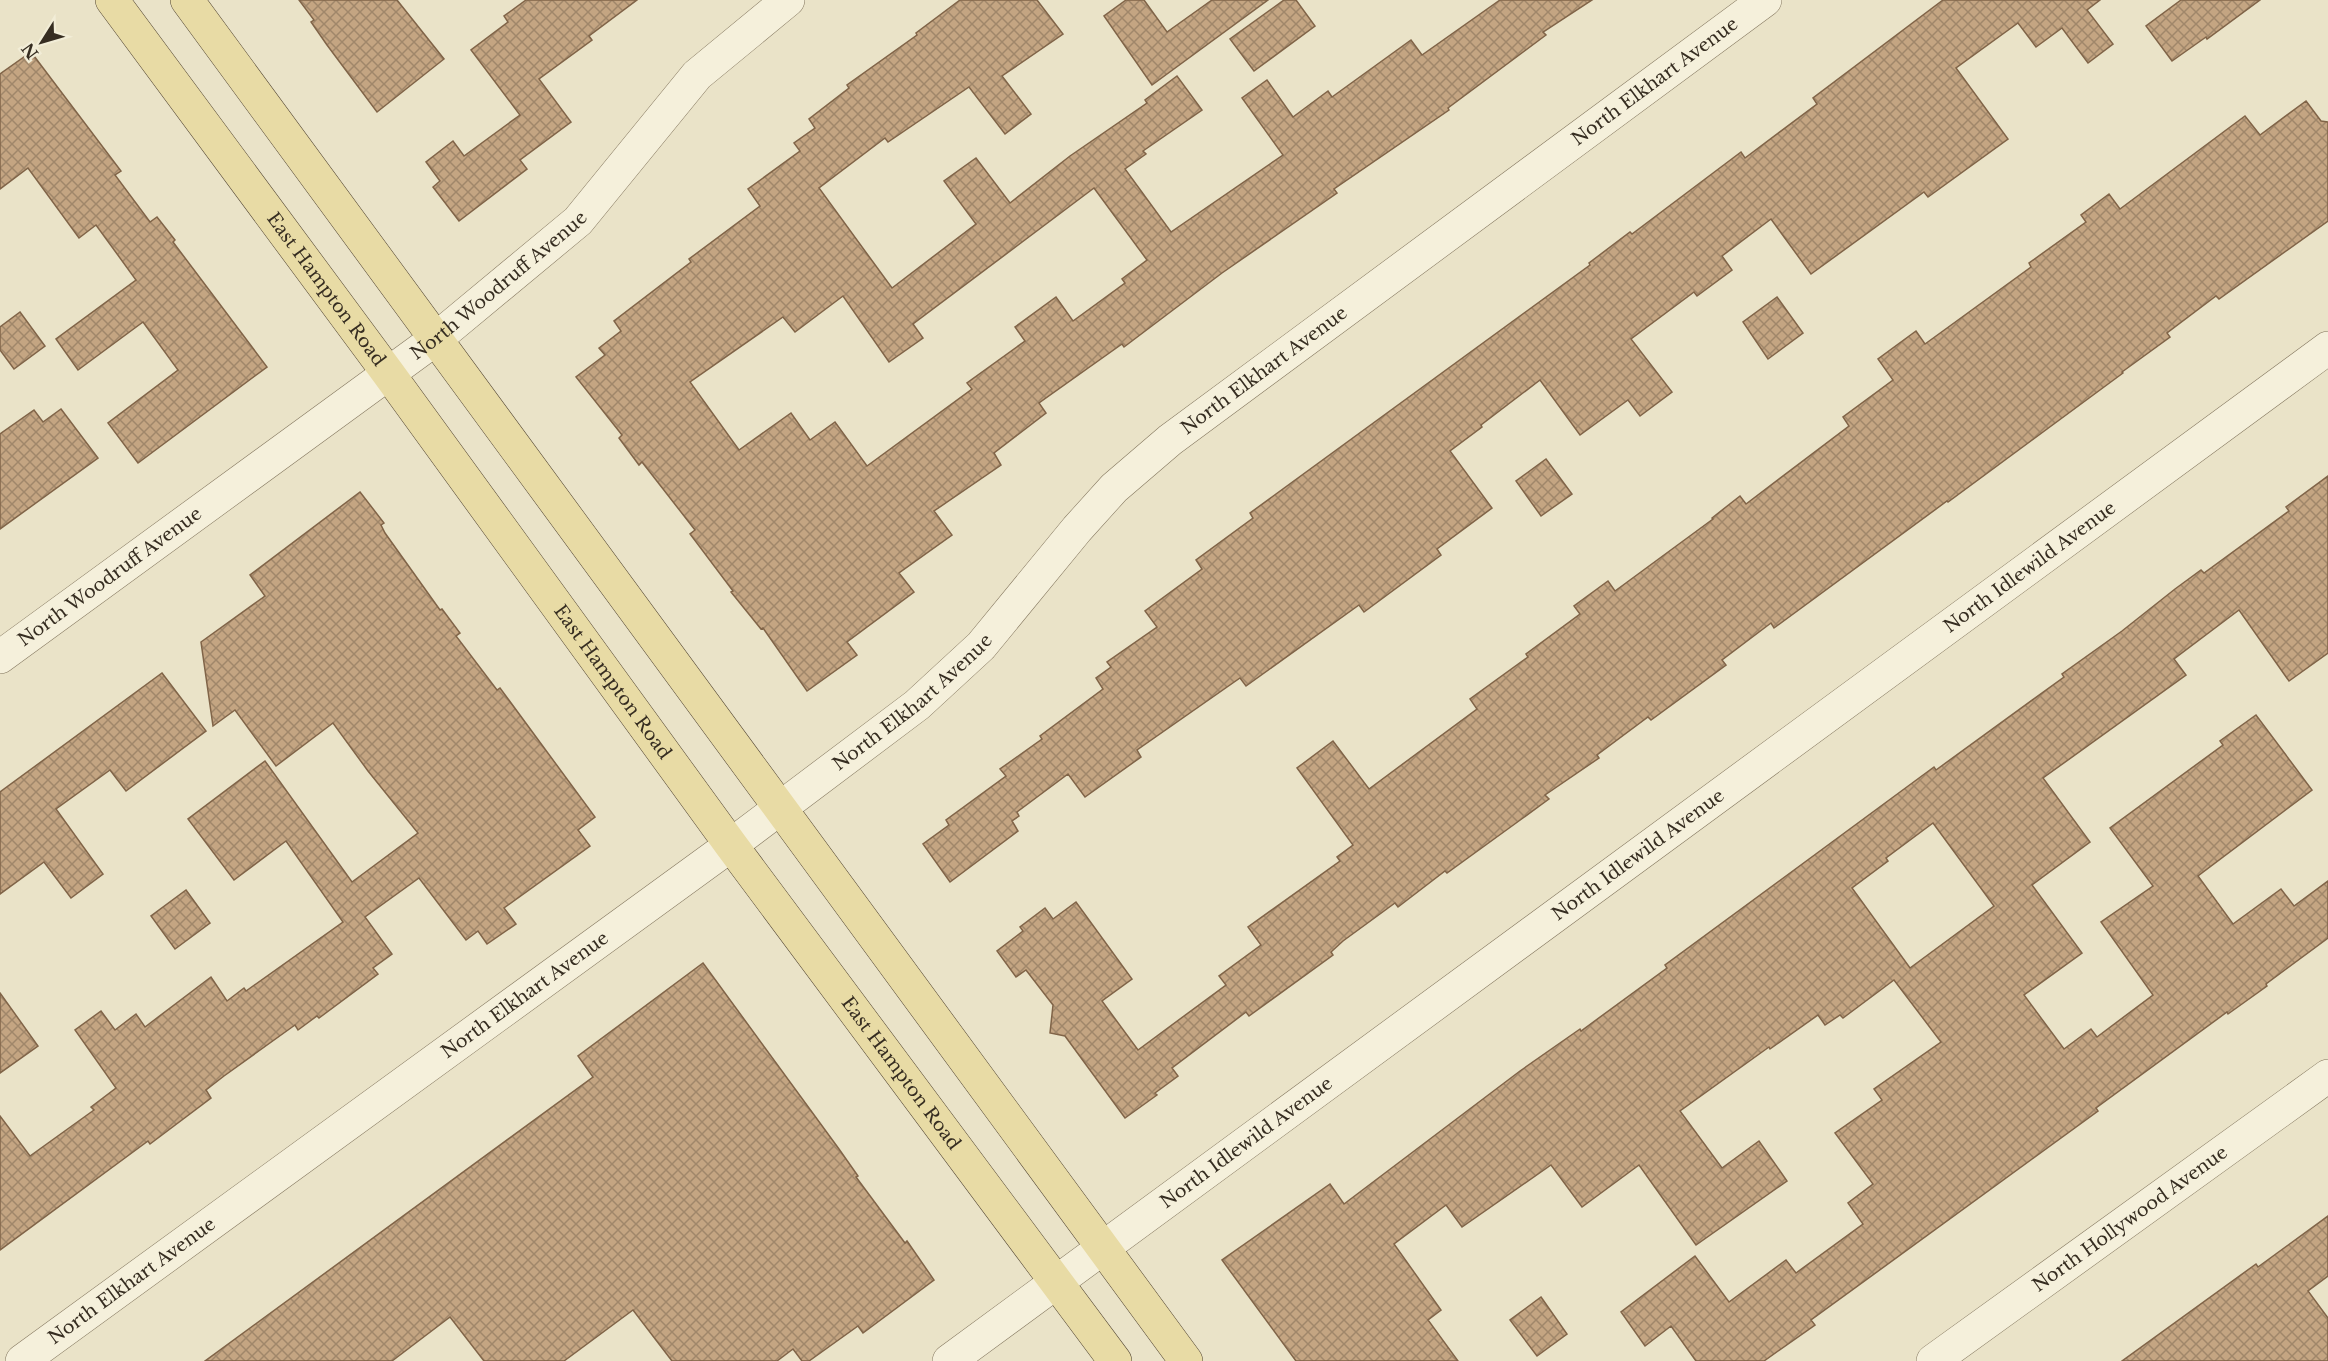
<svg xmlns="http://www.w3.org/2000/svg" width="2328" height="1361" viewBox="0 0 2328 1361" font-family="'Libre Baskerville',serif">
  <defs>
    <pattern id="building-cross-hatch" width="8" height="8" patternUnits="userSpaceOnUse" patternTransform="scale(1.5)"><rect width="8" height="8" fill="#c4a582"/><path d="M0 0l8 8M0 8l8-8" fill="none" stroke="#a0876a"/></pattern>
  </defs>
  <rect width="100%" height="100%" fill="#eae3c8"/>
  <!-- building -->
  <g fill="url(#building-cross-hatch)" stroke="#806448" stroke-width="1.5" fill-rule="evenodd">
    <polygon points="299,0 397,0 444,59 377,112 327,45 311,22 314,20"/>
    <polygon points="526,0 637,0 589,36 592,40 539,79 571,122 520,160 527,169 459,221 433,187 440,181 426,162 453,141 464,156 520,115 471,50 508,22 504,16"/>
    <path d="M960,0H1037L1063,34L1002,76L1031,114L1005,134L969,87L888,142L885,138L819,188L892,288L976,224L944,181L976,158L1010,203L1070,156L1147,103L1145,100L1177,76L1202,110L1143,151L1146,154L1125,169L1171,232L1283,155L1242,98L1267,80L1293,117L1328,91L1332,97L1411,40L1422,55L1500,0H1592L1543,32L1546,35L1448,108L1449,110L1334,189L1337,193L1222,273L1124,347L1122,344L1039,403L1046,413L994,453L1001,465L934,511L952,535L899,573L914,592L847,642L857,655L807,691L763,628L761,629L731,592L733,591L690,534L695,530L642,462L639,465L619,438L622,435L576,377L605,355L599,348L621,331L614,321L691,262L689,259L760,206L748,189L800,151L794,143L815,128L809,119L849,88L847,85L917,35L916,33ZM1094,188L1147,260L1122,279L1125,283L1073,321L1056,297L1015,327L1025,341L967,383L972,389L867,466L835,422L810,440L791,413L739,450L690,382L783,317L795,332L843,296L889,362L923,338L913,324Z"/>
    <polygon points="1126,0 1144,0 1167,32 1212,0 1268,0 1152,85 1104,16"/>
    <polygon points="1284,0 1296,0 1315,26 1254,71 1230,39"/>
    <polygon points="1943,0 2100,0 2087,10 2113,44 2088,63 2062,28 2036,47 2018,23 1956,68 2008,139 1928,197 1924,192 1811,274 1771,219 1722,256 1732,270 1697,296 1694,292 1631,339 1672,392 1640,416 1628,400 1580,435 1540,380 1481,425 1482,427 1450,451 1492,508 1437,549 1441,555 1364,612 1359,605 1246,686 1240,678 1137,750 1141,757 1085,797 1068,774 1017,812 1019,816 1012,821 1018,831 950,882 923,844 949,825 946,820 1006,776 1000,769 1042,739 1040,736 1103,689 1096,678 1111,667 1107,662 1157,627 1145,611 1202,569 1196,560 1253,518 1250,513 1590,265 1589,263 1630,232 1632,234 1741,152 1745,158 1817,104 1813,98"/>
    <polygon points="2181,0 2260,0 2207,39 2206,37 2172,61 2146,26"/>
    <polygon points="31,52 121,171 115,175 150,222 157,217 175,240 173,242 267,367 138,463 108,423 178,370 143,322 78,370 56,339 136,280 96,225 79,238 28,168 0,189 0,74"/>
    <polygon points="2306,101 2321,121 2328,122 2328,221 2219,299 2216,296 2167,333 2170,337 2122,372 2123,373 1948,502 1947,501 1774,628 1771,623 1722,660 1726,665 1651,720 1648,717 1597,755 1599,758 1545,795 1549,799 1523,818 1447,873 1445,871 1398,907 1395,903 1343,941 1331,952 1333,955 1249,1016 1246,1012 1172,1068 1178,1076 1155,1093 1157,1095 1125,1118 1065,1036 1050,1033 1053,1005 1026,970 1016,977 997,951 1023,931 1020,927 1045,908 1053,919 1076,902 1132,979 1102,1001 1138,1050 1226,985 1219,976 1261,945 1248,927 1340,861 1337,857 1353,845 1297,768 1333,741 1369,789 1477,709 1470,699 1528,657 1526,654 1580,614 1574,606 1608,581 1615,591 1713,519 1712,518 1740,496 1746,504 1849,426 1843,417 1893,380 1878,359 1916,331 1925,344 2031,267 2029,263 2086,222 2081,215 2109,194 2120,209 2245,116 2260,135"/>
    <polygon points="1777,297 1803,333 1768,359 1743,322"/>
    <polygon points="20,312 45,346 14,369 0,350 0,327"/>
    <polygon points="61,409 98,458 0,529 0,434 34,410 43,422"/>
    <polygon points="1546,459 1572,494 1541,516 1516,481"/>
    <path d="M2328,476V653L2289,681L2239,610L2174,659L2186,675L2043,778L2090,842L2032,885L2082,953L2024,995L2064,1049L2091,1029L2097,1037L2153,995L2101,922L2153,886L2110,828L2223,745L2220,741L2256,715L2312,790L2198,876L2233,924L2281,889L2294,906L2328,881V938L2266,984L2267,986L2228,1014L2227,1012L2096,1108L2098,1111L1811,1320L1815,1325L1764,1361H1696L1671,1326L1645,1346L1621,1312L1695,1256L1729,1302L1786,1260L1796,1273L1863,1224L1848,1203L1873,1184L1835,1133L1882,1100L1874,1089L1941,1042L1894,980L1843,1018L1840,1015L1825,1025L1818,1015L1770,1049L1769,1047L1680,1111L1722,1168L1759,1141L1787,1181L1696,1245L1639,1165L1582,1207L1551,1165L1462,1227L1446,1205L1394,1244L1441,1310L1428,1320L1458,1361H1296L1222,1260L1330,1184L1344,1204L1520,1071L1580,1029L1581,1031L1667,968L1665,965L1934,767L1936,770L2064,677L2062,674L2122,631L2175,589L2201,570L2204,573L2289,511L2286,507ZM1933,823L1994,906L1910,968L1852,888L1888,861L1886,858Z"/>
    <polygon points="360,492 384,523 381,525 385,533 440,610 442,609 460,633 456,636 497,690 500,688 595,817 578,830 590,846 504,908 516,924 487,944 478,931 466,940 419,878 365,917 392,954 373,968 378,974 319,1018 317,1016 298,1030 295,1025 224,1076 206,1090 211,1098 150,1144 148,1141 0,1250 0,1116 30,1156 94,1110 91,1107 116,1088 75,1030 101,1011 115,1030 136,1014 145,1027 211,977 227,1001 244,988 246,991 343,922 286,841 234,880 188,819 265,761 352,882 418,833 368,771 333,723 276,766 235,710 213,726 201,642 265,596 250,575"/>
    <polygon points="162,673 206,731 126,791 110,770 56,809 103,874 71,898 44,862 0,894 0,792"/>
    <polygon points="186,890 210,923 175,949 151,916"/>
    <polygon points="703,963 839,1149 858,1176 856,1177 905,1243 907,1241 934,1280 863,1333 858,1326 809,1361 802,1361 793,1349 777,1361 672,1361 633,1310 564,1361 484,1361 450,1317 392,1361 205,1361 593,1077 578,1056"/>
    <polygon points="0,993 38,1046 0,1073"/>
    <polygon points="2328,1216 2328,1276 2308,1291 2328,1318 2328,1361 2122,1361 2256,1264 2258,1267"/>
    <polygon points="1541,1297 1567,1334 1537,1356 1510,1320"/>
  </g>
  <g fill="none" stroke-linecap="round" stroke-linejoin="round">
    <!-- minor casing -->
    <g stroke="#84775f" stroke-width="34">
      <g id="minor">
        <path id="s1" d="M0,657L437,338L578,221L697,75L788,0"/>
        <path id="s2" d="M22,1361L731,845L917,705L981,646L1077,529L1114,488L1170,440L1765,0"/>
        <path id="s3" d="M949,1361L2328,348"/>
        <path id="s4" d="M1933,1361L2328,1076"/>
      </g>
    </g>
    <!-- major casing -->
    <g stroke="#524533" stroke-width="34">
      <g id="major">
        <path id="s5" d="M112,0L388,373L731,845L1115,1361"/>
        <polyline points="187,0 1186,1361"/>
      </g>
    </g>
    <!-- minor -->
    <use href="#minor" stroke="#f5f0db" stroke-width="33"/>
    <!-- major -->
    <use href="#major" stroke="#e8dba5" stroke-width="33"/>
  </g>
  <g text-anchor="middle" stroke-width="4.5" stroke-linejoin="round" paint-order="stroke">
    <!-- street labels -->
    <g font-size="18" fill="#362d21" stroke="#f2edd7">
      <text dy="6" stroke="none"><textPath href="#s2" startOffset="2080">North Elkhart Avenue</textPath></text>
      <text dy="6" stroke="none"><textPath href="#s1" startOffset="622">North Woodruff Avenue</textPath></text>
      <text dy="6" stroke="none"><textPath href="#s5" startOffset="360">East Hampton Road</textPath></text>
      <text dy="6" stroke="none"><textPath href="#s2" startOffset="1594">North Elkhart Avenue</textPath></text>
      <text dy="6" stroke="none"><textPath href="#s3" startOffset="1341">North Idlewild Avenue</textPath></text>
      <text dy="6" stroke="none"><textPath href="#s1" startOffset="136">North Woodruff Avenue</textPath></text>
      <text dy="6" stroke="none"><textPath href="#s5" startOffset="846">East Hampton Road</textPath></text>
      <text dy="6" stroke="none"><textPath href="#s2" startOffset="1108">North Elkhart Avenue</textPath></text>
      <text dy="6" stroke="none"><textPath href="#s3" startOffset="855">North Idlewild Avenue</textPath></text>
      <text dy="6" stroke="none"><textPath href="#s2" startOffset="622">North Elkhart Avenue</textPath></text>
      <text dy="6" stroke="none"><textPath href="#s5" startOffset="1332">East Hampton Road</textPath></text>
      <text dy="6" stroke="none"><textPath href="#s3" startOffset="369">North Idlewild Avenue</textPath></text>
      <text dy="6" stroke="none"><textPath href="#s4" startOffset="243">North Hollywood Avenue</textPath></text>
      <text dy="6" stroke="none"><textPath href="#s2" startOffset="136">North Elkhart Avenue</textPath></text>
    </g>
  </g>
  <!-- north arrow -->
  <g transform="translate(42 42) rotate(233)" stroke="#f2edd7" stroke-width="4.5" paint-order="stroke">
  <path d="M0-4.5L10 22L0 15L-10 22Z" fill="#362d21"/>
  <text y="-9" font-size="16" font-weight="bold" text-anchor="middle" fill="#362d21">N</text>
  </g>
</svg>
